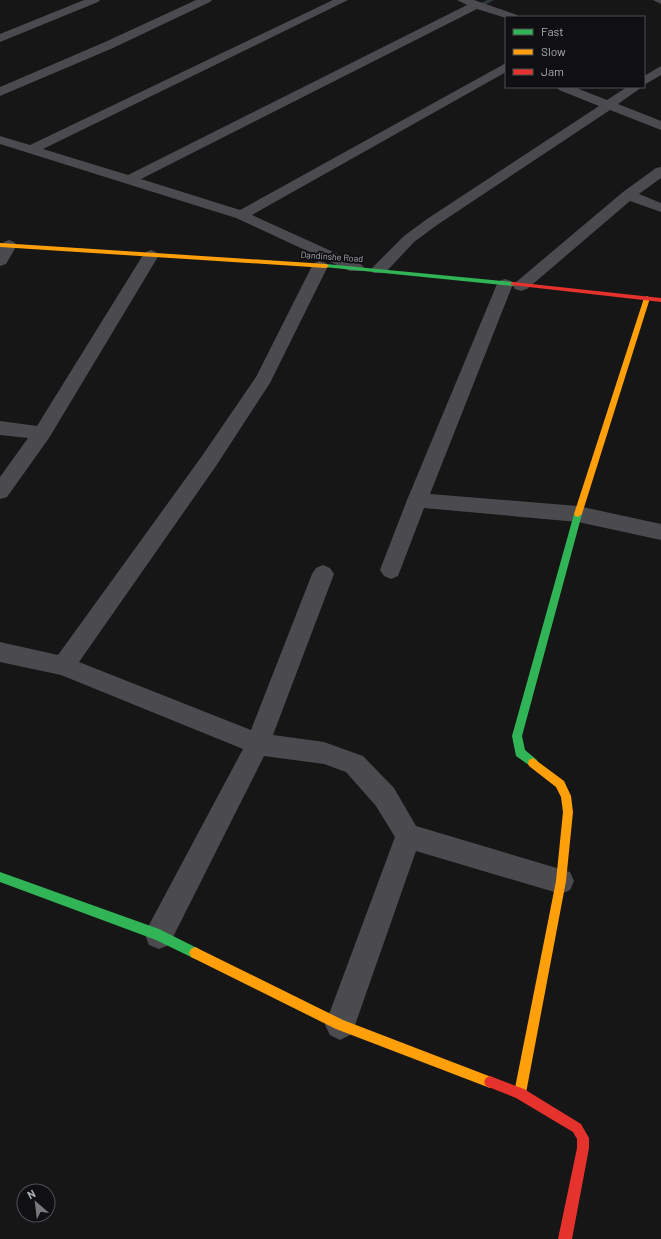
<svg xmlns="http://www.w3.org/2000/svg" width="661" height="1239" viewBox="0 0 661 1239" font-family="Barlow,sans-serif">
  <rect width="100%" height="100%" fill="#161616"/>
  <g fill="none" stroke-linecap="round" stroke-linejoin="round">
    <!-- stream -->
    <polygon fill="#2f373c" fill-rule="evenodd" points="487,0 494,0 485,5 481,5 481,3"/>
    <!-- street -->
    <g fill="#4b4b4f" fill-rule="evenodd">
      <polygon points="84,0 100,0 98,2 0,42 0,34"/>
      <polygon points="196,0 212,0 210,2 113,48 0,96 0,87 105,42"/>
      <polygon points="333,0 348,0 43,149 128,175 467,5 457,0 474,0 517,15 519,17 506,18 477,9 141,179 240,210 506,63 506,72 252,215 362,265 364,268 362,271 350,271 236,218 0,144 0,136 30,145"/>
      <polygon points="653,0 661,0 661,4"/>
      <polygon points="661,66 661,75 644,85 644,76"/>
      <polygon points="557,87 574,87 607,100 627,87 642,87 618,104 661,121 661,130 610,110 437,225 414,242 385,273 373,273 371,270 373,267 404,236 427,219 599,106 559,90"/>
      <polygon points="661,167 661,178 639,194 661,203 661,212 630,201 527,289 521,291 515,289 513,286 515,283 623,192 656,168"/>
      <polygon points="9,240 14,242 17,245 6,264 0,266 0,247 4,242"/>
      <polygon points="151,250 156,252 159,255 49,438 7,497 0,499 0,477 28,438 0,435 0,421 37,426 143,255 146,252"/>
      <polygon points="320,261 326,263 328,266 270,383 216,466 79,662 251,730 312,574 316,568 323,565 330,568 334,574 273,735 324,742 363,756 394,788 416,826 570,872 574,881 570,890 561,894 416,851 355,1025 350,1035 340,1040 330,1035 325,1025 395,837 376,806 346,772 324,764 264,756 169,945 159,949 149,945 145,935 149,925 243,749 61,675 0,662 0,642 58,655 202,456 256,377 312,266 314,263"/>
      <polygon points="505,279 511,281 513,284 430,494 578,506 661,524 661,540 578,522 424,508 398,576 391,579 384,576 380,570 407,500 497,284 499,281"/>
    </g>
    <!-- fast -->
    <g fill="#30b455" fill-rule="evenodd">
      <polygon points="326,264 513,282 516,284 513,286 324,267 324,265"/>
      <polygon points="578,511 582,514 522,736 525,750 537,760 538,763 537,766 533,768 516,756 512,736 574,514"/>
      <polygon points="0,872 159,929 199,949 201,953 199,957 195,959 156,940 0,882"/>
    </g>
    <!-- slow -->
    <g fill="#ff9f0a" fill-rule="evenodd">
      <polygon points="0,243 326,264 329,266 326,268 0,247"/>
      <polygon points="647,296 650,298 582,514 578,517 575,516 574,514 644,298"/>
      <polygon points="533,758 564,781 571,796 573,812 566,881 526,1093 524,1097 520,1099 516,1097 514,1093 556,881 563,812 561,797 556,787 529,766 528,763 529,760"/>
      <polygon points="195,947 343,1020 494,1078 496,1082 494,1086 490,1088 336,1029 191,957 189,953 191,949"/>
    </g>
    <!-- jam -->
    <g fill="#e5322d" fill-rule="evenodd">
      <polygon points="513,282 661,298 661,302 511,285 511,283"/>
      <polygon points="490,1076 524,1089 581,1124 589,1138 589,1148 572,1239 558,1239 577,1148 577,1139 573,1132 516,1098 486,1086 484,1082 486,1078"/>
    </g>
  </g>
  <g text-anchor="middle" stroke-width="4" stroke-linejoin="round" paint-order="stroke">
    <!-- far-street labels -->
    <g font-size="9" fill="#a9adb5" stroke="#101012">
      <text transform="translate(332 257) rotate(4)" y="3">Dandinshe Road</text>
    </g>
  </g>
  <!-- legend -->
  <rect x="505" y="16" width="140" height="72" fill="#101012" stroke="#4d4f53"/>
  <rect x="513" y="29" width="20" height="6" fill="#30b455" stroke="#4d4f53"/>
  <text x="541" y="36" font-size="12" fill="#a9adb5">Fast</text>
  <rect x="513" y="49" width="20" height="6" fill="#ff9f0a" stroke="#4d4f53"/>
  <text x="541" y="56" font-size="12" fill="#a9adb5">Slow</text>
  <rect x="513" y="69" width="20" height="6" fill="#e5322d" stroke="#4d4f53"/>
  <text x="541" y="76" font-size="12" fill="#a9adb5">Jam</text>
  <!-- north arrow -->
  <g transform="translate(36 1203) rotate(332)"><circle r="19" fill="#101012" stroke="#4d4f53"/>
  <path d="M0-3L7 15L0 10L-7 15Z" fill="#76787d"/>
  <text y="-6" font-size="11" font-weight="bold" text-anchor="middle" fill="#a9adb5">N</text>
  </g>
</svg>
